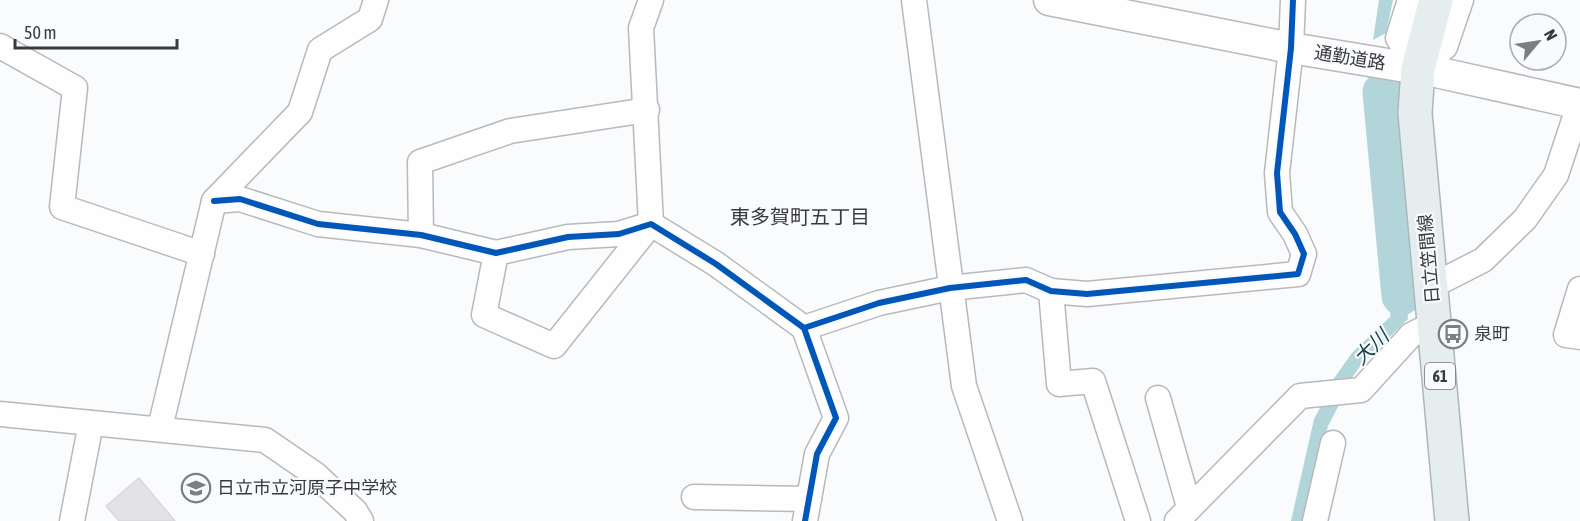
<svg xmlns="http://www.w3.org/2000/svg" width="1580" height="521" viewBox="0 0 1580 521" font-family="'Asap Condensed','Noto Sans JP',sans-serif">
  <rect width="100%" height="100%" fill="#fafbfd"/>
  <!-- water -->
  <g fill="#b2d5d9">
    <polygon points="1379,0 1393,0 1386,33 1373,40"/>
    <polygon points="1373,93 1387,93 1401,232 1386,233"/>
    <polygon points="1402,243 1408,319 1361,365 1349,382 1330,384 1352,353 1390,317 1392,298 1389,245"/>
    <polygon points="1340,403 1328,426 1306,521 1291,521 1314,419 1322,404"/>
  </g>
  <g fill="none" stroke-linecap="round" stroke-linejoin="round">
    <!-- river -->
    <polyline stroke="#b2d5d9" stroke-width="39" points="1382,92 1401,296"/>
  </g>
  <!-- building -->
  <polygon fill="#e3e3e5" stroke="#d9d9db" stroke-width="1.5" points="139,478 175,521 119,521 106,506"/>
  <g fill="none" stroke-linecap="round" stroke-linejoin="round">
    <!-- minor casing -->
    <g stroke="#b8b9ba" stroke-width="27">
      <g id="minor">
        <polyline points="914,0 964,386 1010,521"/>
        <polyline points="1410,0 1398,38 1418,69 1445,47 1461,0"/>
        <polyline points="0,46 75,88 62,207 202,254"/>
        <polyline points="214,201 240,199 318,224 421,235 496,253 568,237 619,234 651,224 716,264 804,328 836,418 817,454 805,521"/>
        <polyline points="421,235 420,162 510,131 647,110"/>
        <polyline points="496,253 484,315 554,346 651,224 641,28 651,0"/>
        <polyline points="1432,286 1483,260 1525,219 1556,175 1580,102"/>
        <polyline points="1580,289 1566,335 1580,337"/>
        <polyline points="1051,291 1059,384 1093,381 1138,521"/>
        <polyline points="804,328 879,303 950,288 1026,280 1051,291 1087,294 1298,274 1304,254 1295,234 1280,212 1277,173 1291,48 1293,0"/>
        <polyline points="1158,398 1189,507"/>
        <polyline points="0,414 265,440 316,475 355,511 361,521"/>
        <polyline points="160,428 214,201 300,112 320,50 370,19 376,0"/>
        <polyline points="694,497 809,499"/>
        <polyline points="72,521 91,423"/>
        <polyline points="1177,521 1300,396 1361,390 1411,335 1435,323"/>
        <polyline points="1315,521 1333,443"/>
      </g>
    </g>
    <!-- tertiary casing -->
    <g stroke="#b8b9ba" stroke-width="33">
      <polyline id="tertiary" points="1049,0 1291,48 1436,72 1580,104"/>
    </g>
    <!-- primary casing -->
    <g stroke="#abb7bb" stroke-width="36">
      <polyline id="primary" points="1436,0 1418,69 1415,113 1452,521"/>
    </g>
    <!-- minor -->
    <use href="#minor" stroke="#fefeff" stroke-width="24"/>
    <!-- tertiary -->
    <use href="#tertiary" stroke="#fefeff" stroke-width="30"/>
    <!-- primary -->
    <use href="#primary" stroke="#e6edef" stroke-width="33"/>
    <!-- cycleway casing -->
    <g stroke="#f9fafe" stroke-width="10">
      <g id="cycleway">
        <polyline points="214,201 240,199 318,224 421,235 496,253 568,237 619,234 651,224 716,264 804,328 836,418 817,454 805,521"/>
        <polyline points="804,328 879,303 950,288 1026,280 1051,291 1087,294 1298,274 1304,254 1295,234 1280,212 1277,173 1291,48 1293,0"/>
      </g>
    </g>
    <!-- cycleway -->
    <use href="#cycleway" stroke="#0057b8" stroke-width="6"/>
  </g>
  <!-- icons -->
  <defs>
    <g id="bus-ring" transform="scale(1.5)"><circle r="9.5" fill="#f9fafe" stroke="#7d7e80" stroke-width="1.5"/><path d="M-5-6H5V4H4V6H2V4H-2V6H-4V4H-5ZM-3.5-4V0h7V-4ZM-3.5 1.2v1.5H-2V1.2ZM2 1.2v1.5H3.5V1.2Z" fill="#7d7e80"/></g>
    <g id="school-ring" transform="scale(1.5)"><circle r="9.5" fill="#f9fafe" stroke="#7d7e80" stroke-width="1.5"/><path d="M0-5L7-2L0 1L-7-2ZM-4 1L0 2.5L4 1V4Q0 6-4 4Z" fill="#7d7e80"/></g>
  </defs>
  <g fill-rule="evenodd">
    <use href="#bus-ring" x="1453" y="334"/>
    <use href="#school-ring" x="196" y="488"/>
  </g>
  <g text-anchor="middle" stroke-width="4.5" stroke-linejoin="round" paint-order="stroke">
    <!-- shield labels -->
    <rect fill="#f9fafe" stroke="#737476" stroke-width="1.5" x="1425" y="363" width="30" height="26" rx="4.5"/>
    <g font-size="16" font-weight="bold" fill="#393a3c">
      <text x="1440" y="382">61</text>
    </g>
    <!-- street labels -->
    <g font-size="18" fill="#393a3c" stroke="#f9fafe">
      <text transform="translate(1350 58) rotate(9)" y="6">通勤道路</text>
      <text transform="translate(1429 259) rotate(-95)" y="6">日立笠間線</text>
    </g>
    <!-- poi labels -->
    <g font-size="18" fill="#393a3c" stroke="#f9fafe" text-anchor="start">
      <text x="1474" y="340">泉町</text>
      <text x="217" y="494">日立市立河原子中学校</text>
    </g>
    <!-- neighbourhood labels -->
    <g font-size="20" fill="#393a3c" stroke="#f9fafe">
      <text x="800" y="224">東多賀町五丁目</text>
    </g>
    <!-- water labels -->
    <g font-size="20" font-style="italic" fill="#18464a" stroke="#f9fafe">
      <text transform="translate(1371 347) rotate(-44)" y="7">大川</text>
    </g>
  </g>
  <!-- north arrow -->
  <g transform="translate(1538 42) rotate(61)"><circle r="28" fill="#f9fafe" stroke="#acadb0" stroke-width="1.5"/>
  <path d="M0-4.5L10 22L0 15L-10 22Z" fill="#7d7e80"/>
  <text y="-9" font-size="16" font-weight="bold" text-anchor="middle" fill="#393a3c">N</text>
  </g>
  <!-- scale -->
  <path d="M15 39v9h162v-9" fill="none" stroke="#393a3c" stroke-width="3"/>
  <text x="24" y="39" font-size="18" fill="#393a3c" stroke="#f9fafe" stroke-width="4.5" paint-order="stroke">50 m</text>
</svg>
